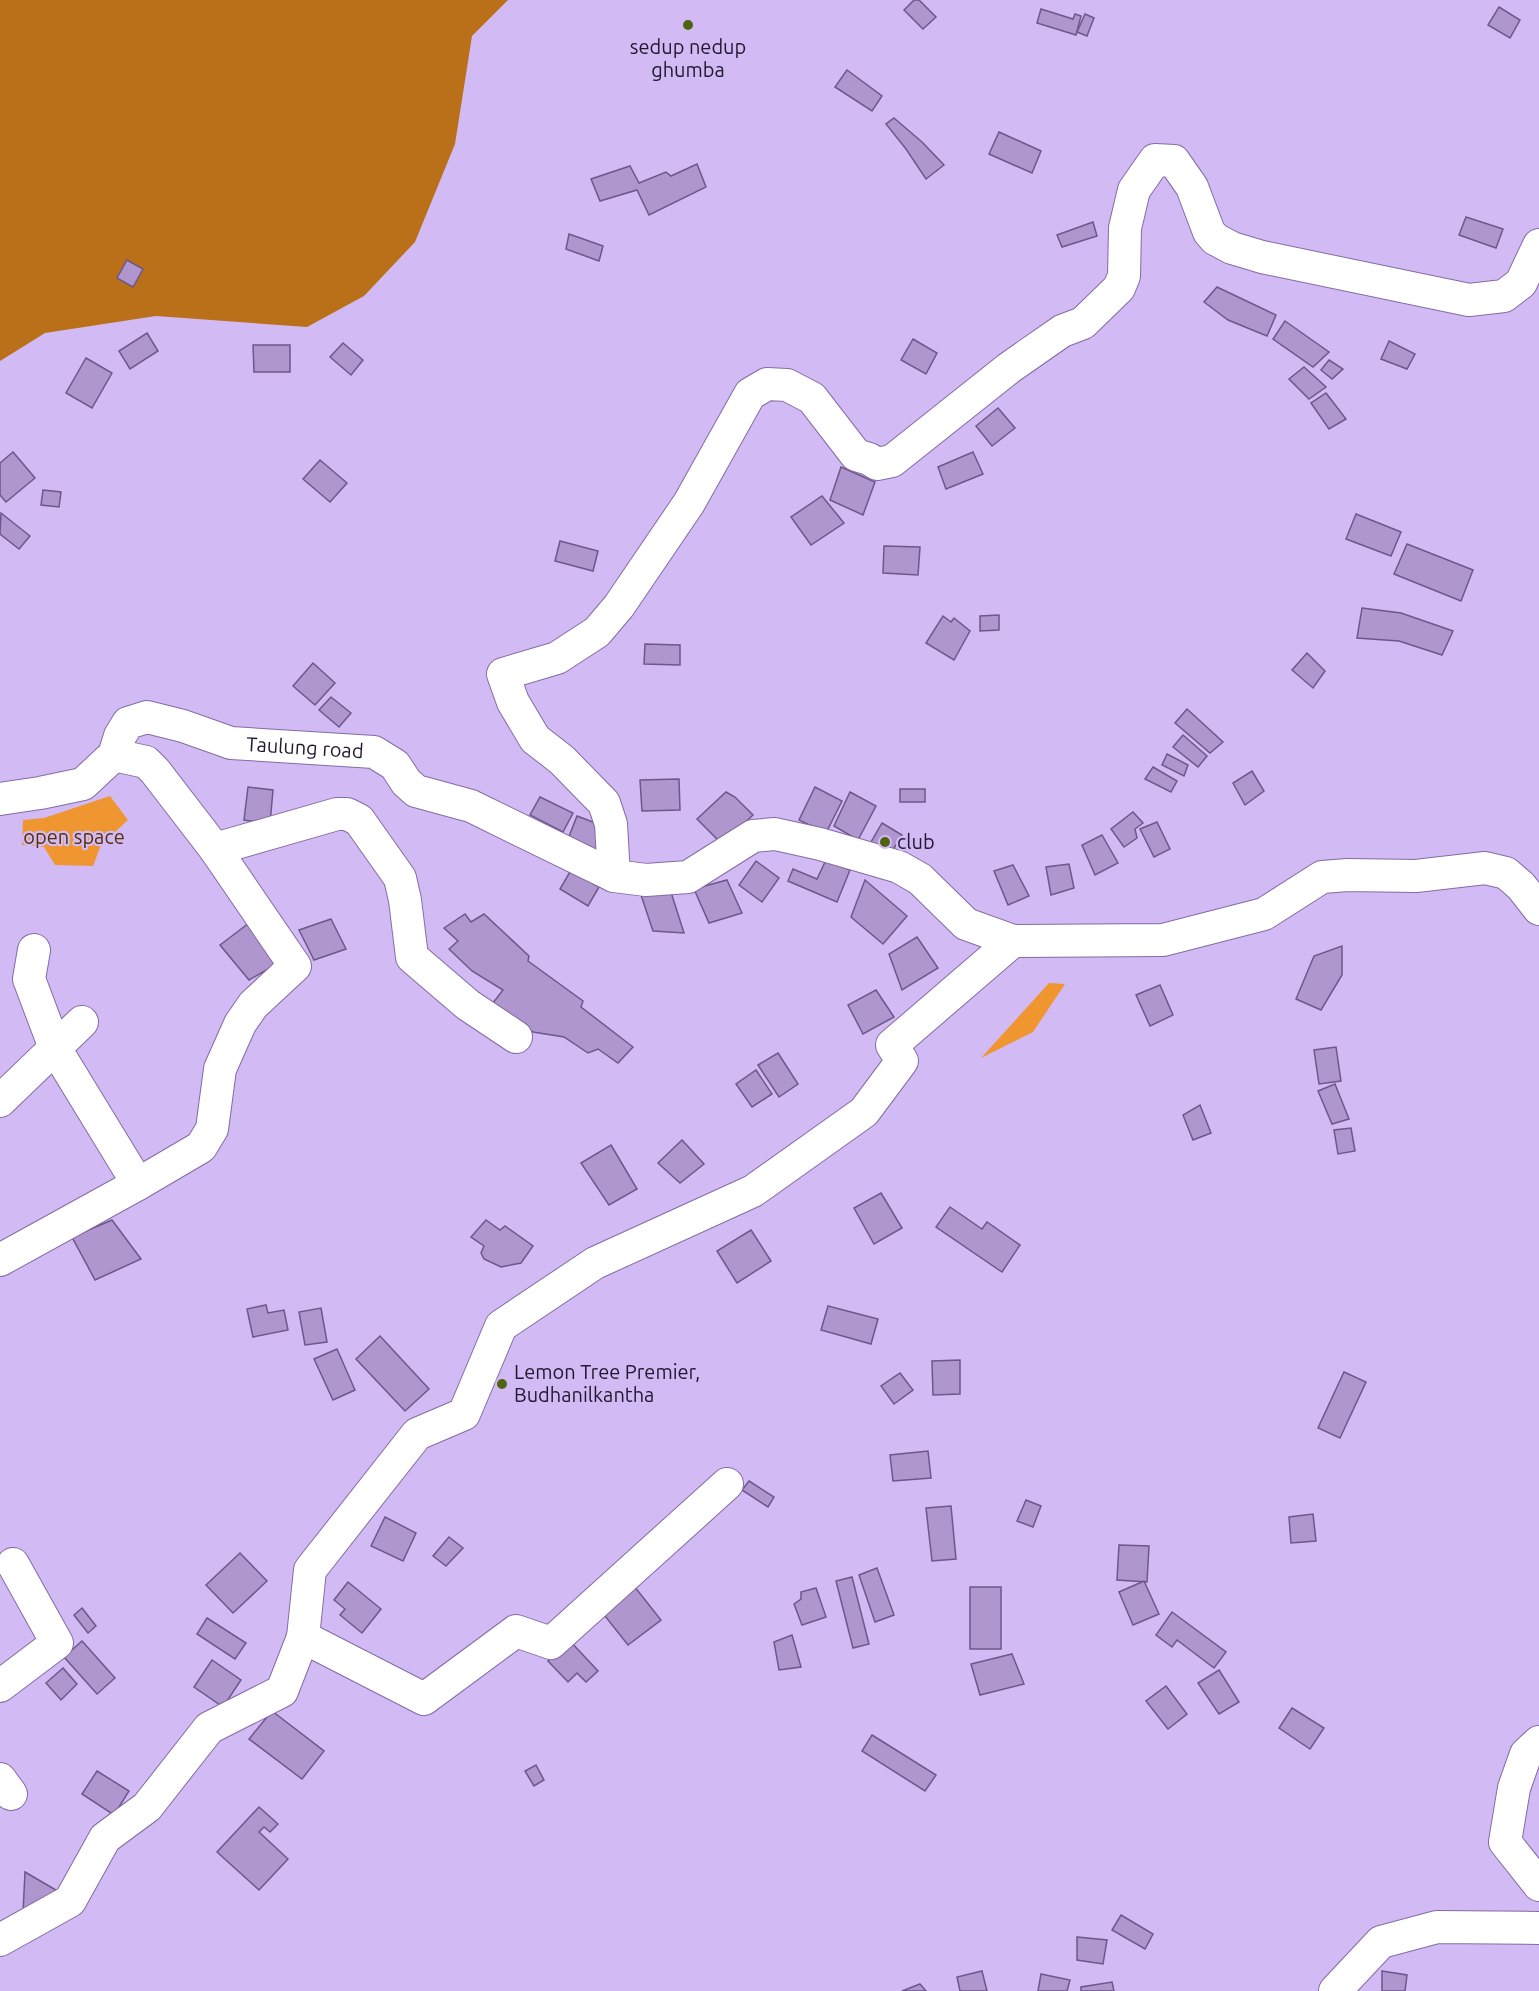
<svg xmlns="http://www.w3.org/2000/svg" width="1539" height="1991" viewBox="0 0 1539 1991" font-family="Ubuntu,sans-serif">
  <rect width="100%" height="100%" fill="#d2baf5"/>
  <!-- green -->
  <g fill="#f09630">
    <polygon points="110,796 128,820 101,845 93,866 55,865 44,847 22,845 23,820 44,818"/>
    <polygon points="1049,983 1065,984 1033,1032 981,1058"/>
  </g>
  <!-- forest -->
  <polygon fill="#b97019" points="0,0 508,0 472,36 455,144 415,242 364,296 307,327 156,316 45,333 0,361"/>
  <!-- building -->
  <g fill="#af96cf" stroke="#6e578b" stroke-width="1.5">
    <polygon points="914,0 919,0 936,17 923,29 904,10"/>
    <polygon points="1499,7 1520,20 1510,38 1488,25"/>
    <polygon points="1041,9 1073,19 1075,14 1081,16 1076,35 1037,23"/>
    <polygon points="1085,14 1094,18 1087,36 1077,32"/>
    <polygon points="847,70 882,96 872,111 835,87"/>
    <polygon points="894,118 922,142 944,165 926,179 906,149 886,124"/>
    <polygon points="999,132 1041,151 1032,173 989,154"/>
    <polygon points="697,164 706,187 649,215 637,190 600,201 591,179 630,166 639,183 666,172 671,176"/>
    <polygon points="1466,217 1503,229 1496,248 1459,235"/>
    <polygon points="1093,222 1097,236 1062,247 1057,235"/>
    <polygon points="569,234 603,246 599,261 566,249"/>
    <polygon points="127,260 143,269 133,287 117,278"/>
    <polygon points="1217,287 1276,315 1267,336 1228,320 1204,302"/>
    <polygon points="1285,321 1329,352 1313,367 1273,339"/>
    <polygon points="147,333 158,351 130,369 119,351"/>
    <polygon points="913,339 937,353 926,374 901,360"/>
    <polygon points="1389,341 1415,354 1407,369 1381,359"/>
    <polygon points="343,343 363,360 351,375 330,357"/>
    <polygon points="253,345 290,345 290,372 254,372"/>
    <polygon points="86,358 112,373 92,408 66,393"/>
    <polygon points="1329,360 1343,369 1332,379 1321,370"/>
    <polygon points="1304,367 1326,387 1309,399 1289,379"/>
    <polygon points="1326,393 1346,419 1329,429 1311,403"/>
    <polygon points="998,408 1015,428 992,446 976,426"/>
    <polygon points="13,452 35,478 6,502 0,495 0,463"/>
    <polygon points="973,452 983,474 946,489 938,467"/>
    <polygon points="320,460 347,483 330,502 303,479"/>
    <polygon points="841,467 875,482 863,515 830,500"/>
    <polygon points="43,490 61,492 59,507 41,505"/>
    <polygon points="822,496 844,523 811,545 791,517"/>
    <polygon points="1,513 30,536 19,549 0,534"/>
    <polygon points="1356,514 1401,532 1391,556 1346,539"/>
    <polygon points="560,541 598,551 593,571 555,561"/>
    <polygon points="1407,544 1473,570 1461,601 1394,574"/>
    <polygon points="884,546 920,547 918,575 883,573"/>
    <polygon points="1362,608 1401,613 1453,631 1442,655 1399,641 1357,638"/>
    <polygon points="999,615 999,630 980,631 980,616"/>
    <polygon points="943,616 951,622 954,618 970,631 954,660 926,643"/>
    <polygon points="645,644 680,645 680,665 644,664"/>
    <polygon points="1307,653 1325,671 1313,688 1292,670"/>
    <polygon points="313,663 335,683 315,705 293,686"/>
    <polygon points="331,697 351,713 339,727 319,710"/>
    <polygon points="1187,709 1223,742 1210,753 1175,723"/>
    <polygon points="1183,735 1207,756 1198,767 1173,747"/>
    <polygon points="1167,754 1188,765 1184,776 1162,765"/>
    <polygon points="1153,767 1177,781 1171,792 1145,779"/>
    <polygon points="1252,771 1264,791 1245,805 1233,783"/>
    <polygon points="679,779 680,810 642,811 640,780"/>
    <polygon points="248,787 273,790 270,824 244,820"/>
    <polygon points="815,787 842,801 826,833 799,820"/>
    <rect x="900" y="789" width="25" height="13"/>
    <polygon points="726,792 735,797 753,815 722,844 697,819"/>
    <polygon points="850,792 876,806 858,840 834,826"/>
    <polygon points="540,797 573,813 563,832 530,815"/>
    <polygon points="1133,812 1143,823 1135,829 1137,838 1124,847 1111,829"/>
    <polygon points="577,816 606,827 596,851 568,839"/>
    <polygon points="1157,822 1170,849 1154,857 1140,829"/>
    <polygon points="882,823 902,835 887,860 867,849"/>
    <polygon points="1102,835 1118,863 1095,875 1082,845"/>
    <polygon points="826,860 850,870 837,902 788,881 793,869 817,879"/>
    <polygon points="756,861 779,878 762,902 739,885"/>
    <polygon points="1069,864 1074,888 1051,895 1046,867"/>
    <polygon points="1013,865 1029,896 1008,905 994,871"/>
    <polygon points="571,870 599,887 588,906 560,889"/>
    <polygon points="727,880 742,913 709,923 694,889"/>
    <polygon points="865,880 907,916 883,944 851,917"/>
    <polygon points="669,886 684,933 653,931 641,895"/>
    <polygon points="465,914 471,922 484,914 529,956 528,961 583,1001 581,1007 633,1047 618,1063 598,1049 588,1053 564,1037 533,1032 492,1004 503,990 472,971 449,949 458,941 444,928"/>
    <polygon points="331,919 346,949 314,960 299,930"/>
    <polygon points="253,920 284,960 249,980 220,945"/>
    <polygon points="917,937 938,968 902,990 889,954"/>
    <polygon points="1342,946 1342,975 1321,1010 1296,999 1314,956"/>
    <polygon points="1160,985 1173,1015 1150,1026 1136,995"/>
    <polygon points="876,990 894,1017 863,1034 848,1005"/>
    <polygon points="1336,1047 1341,1081 1319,1084 1314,1050"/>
    <polygon points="778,1053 798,1084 779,1097 758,1065"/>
    <polygon points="756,1070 772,1094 752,1107 736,1084"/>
    <polygon points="1335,1084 1349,1119 1332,1124 1318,1091"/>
    <polygon points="1200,1105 1211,1133 1193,1140 1183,1115"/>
    <polygon points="1351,1128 1355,1151 1338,1154 1334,1130"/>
    <polygon points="682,1140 704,1164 680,1183 658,1163"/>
    <polygon points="611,1145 637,1189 609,1205 581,1163"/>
    <polygon points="881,1193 902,1228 874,1244 854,1208"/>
    <polygon points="950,1207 982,1229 987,1222 1020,1245 1002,1272 936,1227"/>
    <polygon points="112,1220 141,1259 95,1280 72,1237"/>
    <polygon points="486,1220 500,1230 505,1226 533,1246 521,1263 501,1267 484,1259 481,1253 484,1246 471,1237"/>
    <polygon points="751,1230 771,1261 737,1283 717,1251"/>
    <polygon points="266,1305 268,1313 284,1310 288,1330 253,1337 247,1309"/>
    <polygon points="828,1306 878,1319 871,1344 821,1330"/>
    <polygon points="321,1308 327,1342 305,1345 299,1312"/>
    <polygon points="380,1336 429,1389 405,1411 356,1359"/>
    <polygon points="337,1349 355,1390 333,1400 314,1359"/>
    <polygon points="960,1360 960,1394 933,1395 932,1361"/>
    <polygon points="1344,1372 1366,1382 1340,1438 1318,1428"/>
    <polygon points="900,1373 913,1390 894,1404 881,1386"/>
    <polygon points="928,1451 931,1478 893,1481 890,1455"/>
    <polygon points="749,1481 774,1497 768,1507 742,1490"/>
    <polygon points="1026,1500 1041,1506 1033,1527 1017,1521"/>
    <polygon points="951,1506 956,1559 932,1561 926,1508"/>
    <polygon points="1313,1514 1316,1541 1291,1543 1289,1517"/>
    <polygon points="385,1517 416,1533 403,1561 371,1546"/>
    <polygon points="449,1537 463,1548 446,1566 433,1556"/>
    <polygon points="1119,1545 1149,1546 1147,1582 1117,1580"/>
    <polygon points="240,1553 267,1581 233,1613 206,1585"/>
    <polygon points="877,1568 894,1615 875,1622 859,1575"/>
    <polygon points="852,1577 869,1644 853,1648 836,1581"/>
    <polygon points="1144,1581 1159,1614 1133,1625 1119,1592"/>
    <polygon points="348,1582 381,1609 362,1633 340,1615 345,1609 334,1600"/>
    <polygon points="634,1586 661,1620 628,1645 601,1611"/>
    <rect x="970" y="1587" width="31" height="62"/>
    <polygon points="816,1588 826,1617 802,1625 794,1604 801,1599 801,1592"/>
    <polygon points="82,1608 96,1626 88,1633 74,1615"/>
    <polygon points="1172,1612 1226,1652 1214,1668 1177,1640 1172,1647 1156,1635"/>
    <polygon points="207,1618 246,1643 235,1659 197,1634"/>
    <polygon points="792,1635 801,1667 779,1670 774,1642"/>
    <polygon points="569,1640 598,1671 586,1682 577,1673 568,1682 548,1661"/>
    <polygon points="82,1641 115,1678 97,1694 64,1657"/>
    <polygon points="1012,1654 1024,1684 980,1695 971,1664"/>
    <polygon points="212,1660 241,1680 223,1707 194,1687"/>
    <polygon points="63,1668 77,1684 61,1700 46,1683"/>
    <polygon points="1219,1670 1239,1702 1219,1714 1198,1683"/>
    <polygon points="1166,1686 1187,1714 1168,1729 1146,1701"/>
    <polygon points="1292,1708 1324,1728 1310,1749 1279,1728"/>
    <polygon points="272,1711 324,1751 302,1779 249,1739"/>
    <polygon points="872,1735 936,1775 925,1791 862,1751"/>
    <polygon points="536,1765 544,1780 534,1786 525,1771"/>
    <polygon points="97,1771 129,1791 114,1815 82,1794"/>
    <polygon points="259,1807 278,1824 270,1832 264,1827 259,1832 288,1859 259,1890 217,1852"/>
    <polygon points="25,1872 61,1893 23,1913"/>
    <polygon points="1121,1915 1153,1934 1145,1949 1112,1930"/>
    <polygon points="1077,1937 1107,1940 1103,1964 1077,1960"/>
    <polygon points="982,1971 987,1991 960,1991 957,1977"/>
    <polygon points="1382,1971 1407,1975 1405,1991 1382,1991"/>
    <polygon points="1041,1974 1070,1980 1067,1991 1038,1991"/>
    <polygon points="1112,1982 1114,1991 1081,1991 1081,1987"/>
    <polygon points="920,1984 926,1991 902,1991"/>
  </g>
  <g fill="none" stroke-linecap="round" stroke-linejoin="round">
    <!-- minor casing -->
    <g stroke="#836ca2" stroke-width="34">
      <g id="minor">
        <path id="s1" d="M0,799L40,793L83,784L114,755L120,736L128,723L147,717L183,726L231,743L374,752L395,765L406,782L416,791L471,806L614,876L646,880L688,877L753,836L775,834L820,844L899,867L920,879L966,924L1013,941L1163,940L1264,914L1322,877L1348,875L1416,876L1485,868L1506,873L1521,886L1539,909"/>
        <polyline points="215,849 337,814 347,814 359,820 400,878 405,900 412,957 468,1005 516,1037"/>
        <polyline points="614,876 611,824 604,803 562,760 535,739 513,702 503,674 557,658 597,632 619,606 689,503 750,394 767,384 787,385 812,398 856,455 869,459 877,464 892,461 1009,368 1062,331 1083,323 1119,288 1124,276 1125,228 1134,190 1155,160 1174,161 1192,187 1209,232 1215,239 1232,248 1262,257 1469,300 1504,296 1521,283 1539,245"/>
        <polyline points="34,950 29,979 55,1048 138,1184"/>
        <polyline points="0,1101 82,1022"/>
        <polyline points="0,1260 138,1184 201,1147 212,1129 220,1069 240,1024 253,1005 295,966 215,849 155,771 146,762 114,755"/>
        <polyline points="303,1637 310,1570 417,1434 464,1414 501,1326 595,1263 753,1191 864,1112 902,1061 892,1045 1013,941"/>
        <polyline points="0,1686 57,1643 13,1564"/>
        <polyline points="1539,1742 1526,1754 1514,1788 1505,1842 1539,1885"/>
        <polyline points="0,1779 11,1794"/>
        <polyline points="0,1940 70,1901 105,1838 147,1807 209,1728 282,1691 303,1637 424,1699 516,1631 551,1643 727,1484"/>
        <polyline points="1335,1991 1381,1942 1437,1927 1539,1928"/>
      </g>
    </g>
    <!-- minor -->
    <use href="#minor" stroke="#fff" stroke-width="32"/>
  </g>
  <!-- markers -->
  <g fill="#4f6411" stroke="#d2baf5" stroke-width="2">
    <circle cx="688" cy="25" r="6"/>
    <circle cx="885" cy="842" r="6"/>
    <circle cx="502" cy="1384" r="6"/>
  </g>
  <g text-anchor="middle" stroke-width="4.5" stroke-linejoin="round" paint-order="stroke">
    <!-- poi labels -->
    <g font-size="20" fill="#22182e" stroke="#d2baf5" text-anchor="start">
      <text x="688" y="54" text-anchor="middle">sedup nedup<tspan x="688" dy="23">ghumba</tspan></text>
      <text x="897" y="849">club</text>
      <text x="514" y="1379">Lemon Tree Premier,<tspan x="514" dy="23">Budhanilkantha</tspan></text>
    </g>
    <!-- street labels -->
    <g font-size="20" fill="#22182e" stroke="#d2baf5">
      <text dy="7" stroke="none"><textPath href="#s1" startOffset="344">Taulung road</textPath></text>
    </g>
    <!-- park labels -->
    <g font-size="20" fill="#563003" stroke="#d2baf5">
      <text x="74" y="844">open space</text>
    </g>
  </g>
</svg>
